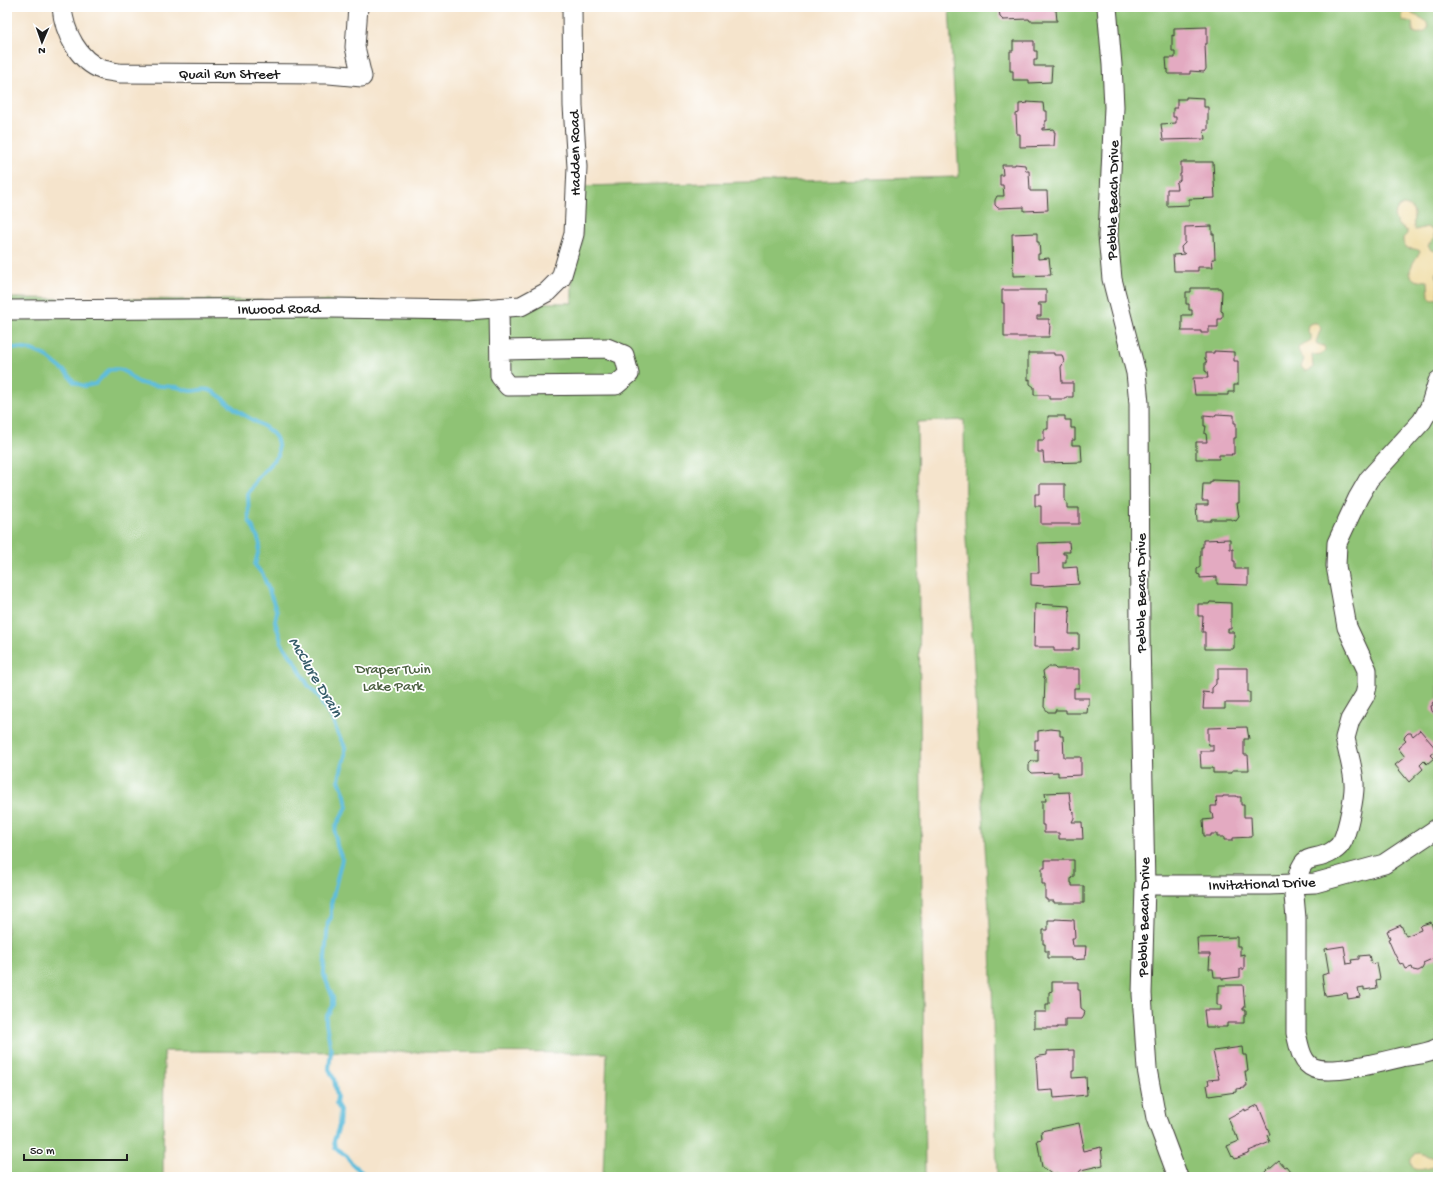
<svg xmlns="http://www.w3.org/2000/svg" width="1445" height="1184" viewBox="0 0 1445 1184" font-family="'Gochi Hand',sans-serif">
  <rect width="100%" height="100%" fill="#fff"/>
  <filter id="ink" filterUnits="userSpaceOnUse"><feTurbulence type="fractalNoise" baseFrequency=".025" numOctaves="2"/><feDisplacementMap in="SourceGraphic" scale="8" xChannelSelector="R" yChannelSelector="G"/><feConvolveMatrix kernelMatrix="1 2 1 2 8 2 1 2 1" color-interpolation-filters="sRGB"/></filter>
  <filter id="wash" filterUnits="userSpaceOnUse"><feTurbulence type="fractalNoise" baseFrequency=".012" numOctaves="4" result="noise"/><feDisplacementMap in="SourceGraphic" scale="16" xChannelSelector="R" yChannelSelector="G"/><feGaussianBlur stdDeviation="0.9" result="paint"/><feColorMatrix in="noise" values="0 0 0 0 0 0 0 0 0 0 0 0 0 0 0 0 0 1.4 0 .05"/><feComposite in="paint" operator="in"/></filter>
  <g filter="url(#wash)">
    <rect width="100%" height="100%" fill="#f5e4cc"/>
    <!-- green -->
    <polygon fill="#8fc374" stroke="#567048" points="949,7 1438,7 1438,1177 997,1177 991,943 965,523 964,420 917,422 925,1177 603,1177 607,1053 164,1051 163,1177 7,1177 7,298 572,303 572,278 582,242 581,186 959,177"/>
    <!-- sand -->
    <g fill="#eeda9e" stroke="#857b5d">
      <path d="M1406,7H1415L1411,9L1412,14L1423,19L1427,23L1428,28C1425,33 1421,34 1415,33L1413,30L1412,22L1402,20V15Z"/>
      <path d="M1403,205C1421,207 1410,220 1415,230L1427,227L1434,231V238L1428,246L1431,250L1438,252V270L1435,274L1438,279V298L1432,299L1429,296L1428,281C1424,280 1419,282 1415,280C1403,272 1417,259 1420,251C1412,246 1403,253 1403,238L1407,234V231L1398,225L1394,216L1398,208Z"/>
      <path d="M1312,323H1317L1321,328L1316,342L1317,344L1324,346L1325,351L1322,354L1312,355L1313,368L1310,370L1306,371L1301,367L1304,359C1291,344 1303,346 1311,340V337L1307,330L1308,325Z"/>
      <path d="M1420,1153L1433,1158H1438V1166C1430,1166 1409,1178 1411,1158L1415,1154Z"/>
    </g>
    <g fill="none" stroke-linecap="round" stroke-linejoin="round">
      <!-- stream -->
      <path stroke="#5ebddc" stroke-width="4" d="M7,347L32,350L46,356L68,374L74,382L81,385L85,386L95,384L109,370C132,366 125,380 144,384C154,386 166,386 177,387C182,388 186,391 191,391C198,391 203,388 209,390C219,393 226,402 234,408C245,418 268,425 276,438C279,443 278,450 278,455L256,480L248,494L249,520L258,538L260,545L255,565L263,575L277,612L275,621L282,644L296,663L300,671L308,685L320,698L322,704L331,716L338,734L345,747V757L341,770L339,780L345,795L347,807L336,826L335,832L337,846L342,859L331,904V918L328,922L324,970V975L333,998V1006L326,1017V1023L331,1050L329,1069L334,1079L337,1097L336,1103L340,1110L339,1126L334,1141L335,1148L347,1156L353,1165L368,1177"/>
    </g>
    <g id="blocks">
      <!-- building -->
      <g fill="#e3aac1">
        <polygon points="1002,7 1054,7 1054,10 1056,10 1057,21 1030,21 1029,19 1003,20 1000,17 999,10"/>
        <polygon points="1207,27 1207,44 1205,44 1206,69 1204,72 1190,71 1190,74 1168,74 1168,69 1167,70 1166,58 1175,58 1175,51 1172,51 1172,35 1174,36 1174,28"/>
        <polygon points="1013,41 1034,41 1034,51 1037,51 1037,60 1034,60 1034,66 1052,66 1051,82 1029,83 1029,80 1013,80 1013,71 1010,71 1010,51 1013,51"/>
        <polygon points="1186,97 1204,98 1204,107 1208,107 1208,130 1204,130 1205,139 1163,140 1161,124 1176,123 1176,117 1173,117 1173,108 1177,108 1177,99 1186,99"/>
        <polygon points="1027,102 1043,103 1044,111 1047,111 1047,121 1045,121 1045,128 1042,128 1042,130 1054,129 1054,132 1055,132 1054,146 1020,147 1020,134 1017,134 1016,114 1019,113 1019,104 1028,103"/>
        <polygon points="1181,162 1213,162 1215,198 1189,199 1189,205 1167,206 1167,189 1177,189 1176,183 1180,180 1180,174 1181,174"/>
        <polygon points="1015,164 1025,165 1026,171 1029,171 1030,191 1047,191 1048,210 1024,211 1024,207 998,208 995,205 995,200 997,196 1004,196 1003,185 1000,185 1000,175 1003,175 1002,165 1015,165"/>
        <polygon points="1212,226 1212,234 1214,234 1215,259 1212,259 1213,267 1198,267 1198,271 1174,271 1173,255 1185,254 1182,252 1181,247 1185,243 1185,227"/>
        <polygon points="1037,233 1037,242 1039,242 1040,254 1038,254 1038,259 1049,258 1051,275 1013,276 1012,234"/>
        <polygon points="1191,288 1220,288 1222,291 1221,311 1223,312 1223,316 1221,319 1218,319 1218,327 1209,327 1209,333 1201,333 1201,331 1181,331 1182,329 1182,315 1192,315 1192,310 1189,310 1189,304 1186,304 1186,292 1191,292"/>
        <polygon points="1002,290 1046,290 1046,303 1038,303 1038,305 1041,305 1041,316 1037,316 1037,319 1049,319 1049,324 1050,325 1049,337 1004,337 1004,303 1002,303"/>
        <polygon points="1214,351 1234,352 1234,361 1238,361 1238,385 1234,385 1234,392 1228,392 1228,395 1195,395 1193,378 1208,378 1207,372 1205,371 1205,362 1207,362 1205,359 1205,353 1214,353"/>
        <polygon points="1028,353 1054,353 1054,355 1062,355 1064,362 1061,367 1062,383 1073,383 1073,397 1066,397 1065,399 1049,399 1049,395 1034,395 1034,387 1030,384 1030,379 1028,380"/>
        <polygon points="1216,414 1234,415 1234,423 1236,423 1236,438 1234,438 1234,454 1231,454 1232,455 1219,455 1219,459 1196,459 1196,442 1207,442 1206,434 1205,434 1205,432 1206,426 1204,426 1204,415 1215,416"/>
        <polygon points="1048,416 1065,416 1065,420 1071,420 1071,428 1075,428 1075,440 1072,440 1072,445 1081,445 1082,462 1044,463 1043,452 1038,452 1038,440 1044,440 1044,429 1048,429"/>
        <polygon points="1212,480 1239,481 1239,503 1237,503 1239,517 1236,521 1230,519 1211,519 1211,521 1197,521 1196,505 1208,505 1208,501 1202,501 1203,484 1210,484 1210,482 1212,482"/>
        <polygon points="1040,484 1065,484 1065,500 1067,503 1067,508 1079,508 1079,524 1041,524 1041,506 1035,506 1035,494 1040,494"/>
        <polygon points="1230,539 1230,549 1233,549 1233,561 1235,561 1235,569 1248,569 1248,585 1217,584 1217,577 1200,578 1200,575 1197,574 1197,569 1200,567 1200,556 1201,556 1201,547 1203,547 1203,540"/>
        <polygon points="1069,542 1070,552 1063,552 1063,554 1066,554 1066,562 1063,562 1063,568 1077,567 1079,584 1044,586 1031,585 1031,573 1039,573 1038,543"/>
        <polygon points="1210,602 1231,603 1231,629 1228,629 1228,632 1234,632 1234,648 1233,648 1233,649 1205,649 1205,632 1202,632 1203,616 1198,616 1198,604 1209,604"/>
        <polygon points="1035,604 1069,606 1070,615 1069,634 1079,634 1079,649 1072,649 1072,651 1054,651 1054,647 1034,647"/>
        <polygon points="1048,667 1054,667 1056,669 1079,669 1079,688 1074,688 1074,698 1089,698 1089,705 1088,704 1087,713 1066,713 1066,710 1055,710 1055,712 1048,712 1044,707 1045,679 1044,678 1043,671"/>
        <polygon points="1218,668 1248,668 1248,692 1250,692 1250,703 1225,703 1225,709 1203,709 1204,696 1202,692 1212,693 1212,688 1216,684 1216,679 1218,679"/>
        <polygon points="1438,698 1438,718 1432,711 1431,706 1433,705 1432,703"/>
        <polygon points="1247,727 1249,739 1244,739 1244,755 1248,755 1249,770 1232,770 1232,773 1213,773 1213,768 1201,768 1200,751 1213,751 1213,745 1209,745 1208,741 1208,728"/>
        <polygon points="1050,729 1060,730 1060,736 1063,736 1064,757 1081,757 1081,775 1058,776 1058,772 1032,773 1029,770 1029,764 1032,761 1038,761 1038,749 1035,750 1035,740 1038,740 1038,731"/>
        <polygon points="1420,730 1437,750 1431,755 1434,758 1427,764 1424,761 1420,765 1423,769 1409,782 1395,765 1405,757 1398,748 1406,741 1404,739 1405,736 1408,733 1411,733 1413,736"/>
        <polygon points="1069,792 1071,809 1074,812 1074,818 1072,822 1082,822 1083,839 1059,839 1059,833 1044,833 1044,825 1042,825 1042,801 1046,801 1045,793"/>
        <polygon points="1223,796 1237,796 1237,797 1241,797 1241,805 1244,805 1244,817 1251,817 1252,837 1233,838 1233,840 1224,840 1224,837 1217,837 1217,834 1211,834 1211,836 1204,836 1203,820 1213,819 1212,813 1211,813 1211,806 1217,806 1216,797 1223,797"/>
        <polygon points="1045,860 1074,860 1074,877 1072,877 1071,879 1071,883 1072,883 1072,886 1084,886 1084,903 1054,903 1054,901 1047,901 1047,899 1045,899 1045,884 1042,884 1042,868 1045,868"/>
        <polygon points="1055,919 1074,920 1075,938 1072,938 1073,946 1086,946 1085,959 1071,960 1071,958 1048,958 1048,951 1045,951 1045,944 1043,944 1043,930 1048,930 1048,920 1055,920"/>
        <polygon points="1431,922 1433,929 1438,927 1438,959 1436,958 1432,960 1432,959 1423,963 1424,965 1422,969 1418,971 1413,970 1412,967 1406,969 1403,963 1400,964 1395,955 1388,939 1390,938 1387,931 1401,925 1406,936 1421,930 1420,927 1422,925"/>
        <polygon points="1237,937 1237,946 1240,946 1240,955 1244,954 1244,969 1240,969 1240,977 1222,979 1222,977 1214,977 1213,969 1209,969 1210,954 1198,954 1197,938"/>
        <polygon points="1344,946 1347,964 1352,963 1351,960 1359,959 1359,956 1369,955 1371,964 1377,963 1380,979 1376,980 1377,988 1364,990 1364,987 1358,988 1360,997 1348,999 1347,993 1325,996 1322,975 1329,973 1325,949"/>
        <polygon points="1052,982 1078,982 1078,990 1080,990 1081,1008 1085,1011 1084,1016 1082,1019 1065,1019 1065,1027 1057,1027 1057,1028 1034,1028 1034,1012 1046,1012 1046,1004 1049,1004 1049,992 1052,991"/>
        <polygon points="1219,985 1243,985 1245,1008 1243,1008 1243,1010 1246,1010 1246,1015 1244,1015 1244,1023 1227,1023 1227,1027 1206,1027 1204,1010 1221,1010 1221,1005 1217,1005 1217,993 1219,993"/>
        <polygon points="1242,1047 1243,1055 1246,1055 1248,1071 1245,1071 1247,1086 1245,1086 1245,1088 1236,1089 1236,1092 1209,1096 1207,1085 1209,1084 1208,1080 1219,1079 1213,1051"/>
        <polygon points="1074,1050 1074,1071 1072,1071 1072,1078 1086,1077 1087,1095 1054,1098 1053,1090 1038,1091 1036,1058 1039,1056 1047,1055 1047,1051"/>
        <polygon points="1258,1105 1267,1127 1270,1134 1267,1135 1270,1142 1249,1151 1250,1153 1235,1159 1233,1156 1232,1157 1227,1146 1239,1141 1237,1135 1235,1135 1228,1118 1245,1109 1245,1111"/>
        <polygon points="1079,1123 1083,1143 1082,1146 1083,1151 1101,1147 1103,1165 1081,1170 1076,1176 1072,1173 1069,1177 1058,1177 1059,1176 1055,1173 1054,1176 1042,1167 1037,1140 1042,1139 1041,1131"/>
        <polygon points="1279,1161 1284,1167 1286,1166 1294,1176 1293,1177 1260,1177 1269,1168 1271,1168"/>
      </g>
    </g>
  </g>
  <g filter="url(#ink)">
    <use href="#blocks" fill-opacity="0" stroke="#3d3a36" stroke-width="1"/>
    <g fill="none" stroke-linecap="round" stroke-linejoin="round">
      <!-- minor casing -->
      <g stroke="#3d3a36" stroke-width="21">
        <g id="minor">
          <path d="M62,7C64,32 78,61 103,70C108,71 114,72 119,73L329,74L362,77L355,47L358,7"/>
          <polyline points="1107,7 1112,65 1114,107 1108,236 1112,279 1136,373 1139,403 1140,638 1145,885 1142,994 1147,1069 1156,1118 1178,1177"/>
          <polyline points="499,308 500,376 508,386 616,385 629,374 624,355 607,348 501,350"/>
          <polyline points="7,310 331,308 468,310 521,306 547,292 561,278 574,234 577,167 573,106 572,7"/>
          <path d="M1297,880C1304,849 1313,864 1333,851C1338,848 1341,844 1343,840C1348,828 1355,795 1354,783C1353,768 1348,753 1345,738L1350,720L1365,695L1367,686V670L1347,627L1336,566L1337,543L1358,498L1369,479L1422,421L1430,407L1438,381"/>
          <polyline points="1145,885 1269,885 1315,883 1384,864 1438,828"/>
          <path d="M1294,896L1296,918V1033C1299,1045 1301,1063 1314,1068C1334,1075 1381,1062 1402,1057C1414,1055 1428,1054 1438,1048"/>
        </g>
      </g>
      <!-- minor -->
      <use href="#minor" stroke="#fff" stroke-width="19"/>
    </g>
  </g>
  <g text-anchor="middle" stroke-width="3.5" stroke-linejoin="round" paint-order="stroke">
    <!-- street labels -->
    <g font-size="15" fill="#1c1c1c" stroke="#fff">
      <text x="229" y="78">Quail Run Street</text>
      <text transform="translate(574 153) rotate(-91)" y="5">Hadden Road</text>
      <text transform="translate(1112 200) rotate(-89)" y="5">Pebble Beach Drive</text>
      <text transform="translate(279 308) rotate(-1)" y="5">Inwood Road</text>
      <text transform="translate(1140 593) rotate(-90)" y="5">Pebble Beach Drive</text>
      <text transform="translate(1262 883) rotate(-2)" y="5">Invitational Drive</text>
      <text transform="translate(1143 917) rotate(-89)" y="5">Pebble Beach Drive</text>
    </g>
    <!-- park labels -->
    <g font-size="15" fill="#4a5f3f" stroke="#fff">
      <text x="393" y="673">Draper Twin<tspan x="393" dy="17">Lake Park</tspan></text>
    </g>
    <!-- water labels -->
    <g font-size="16" font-style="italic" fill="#365c69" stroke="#fff">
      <text transform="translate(317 676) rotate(59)" y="6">McClure Drain</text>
    </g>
  </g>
  <!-- margin -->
  <rect width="1445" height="1184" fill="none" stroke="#fff" stroke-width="24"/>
  <!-- north arrow -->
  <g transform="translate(42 42) rotate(182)" stroke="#ffffff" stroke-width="3" paint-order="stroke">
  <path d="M0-3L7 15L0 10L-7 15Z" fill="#1c1c1c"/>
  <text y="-6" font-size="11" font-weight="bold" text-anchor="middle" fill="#1c1c1c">N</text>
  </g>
  <!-- scale -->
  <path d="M24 1154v6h103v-6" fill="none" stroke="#1c1c1c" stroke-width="2"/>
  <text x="30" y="1154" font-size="12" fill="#1c1c1c" stroke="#ffffff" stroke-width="3" paint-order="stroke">50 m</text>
</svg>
